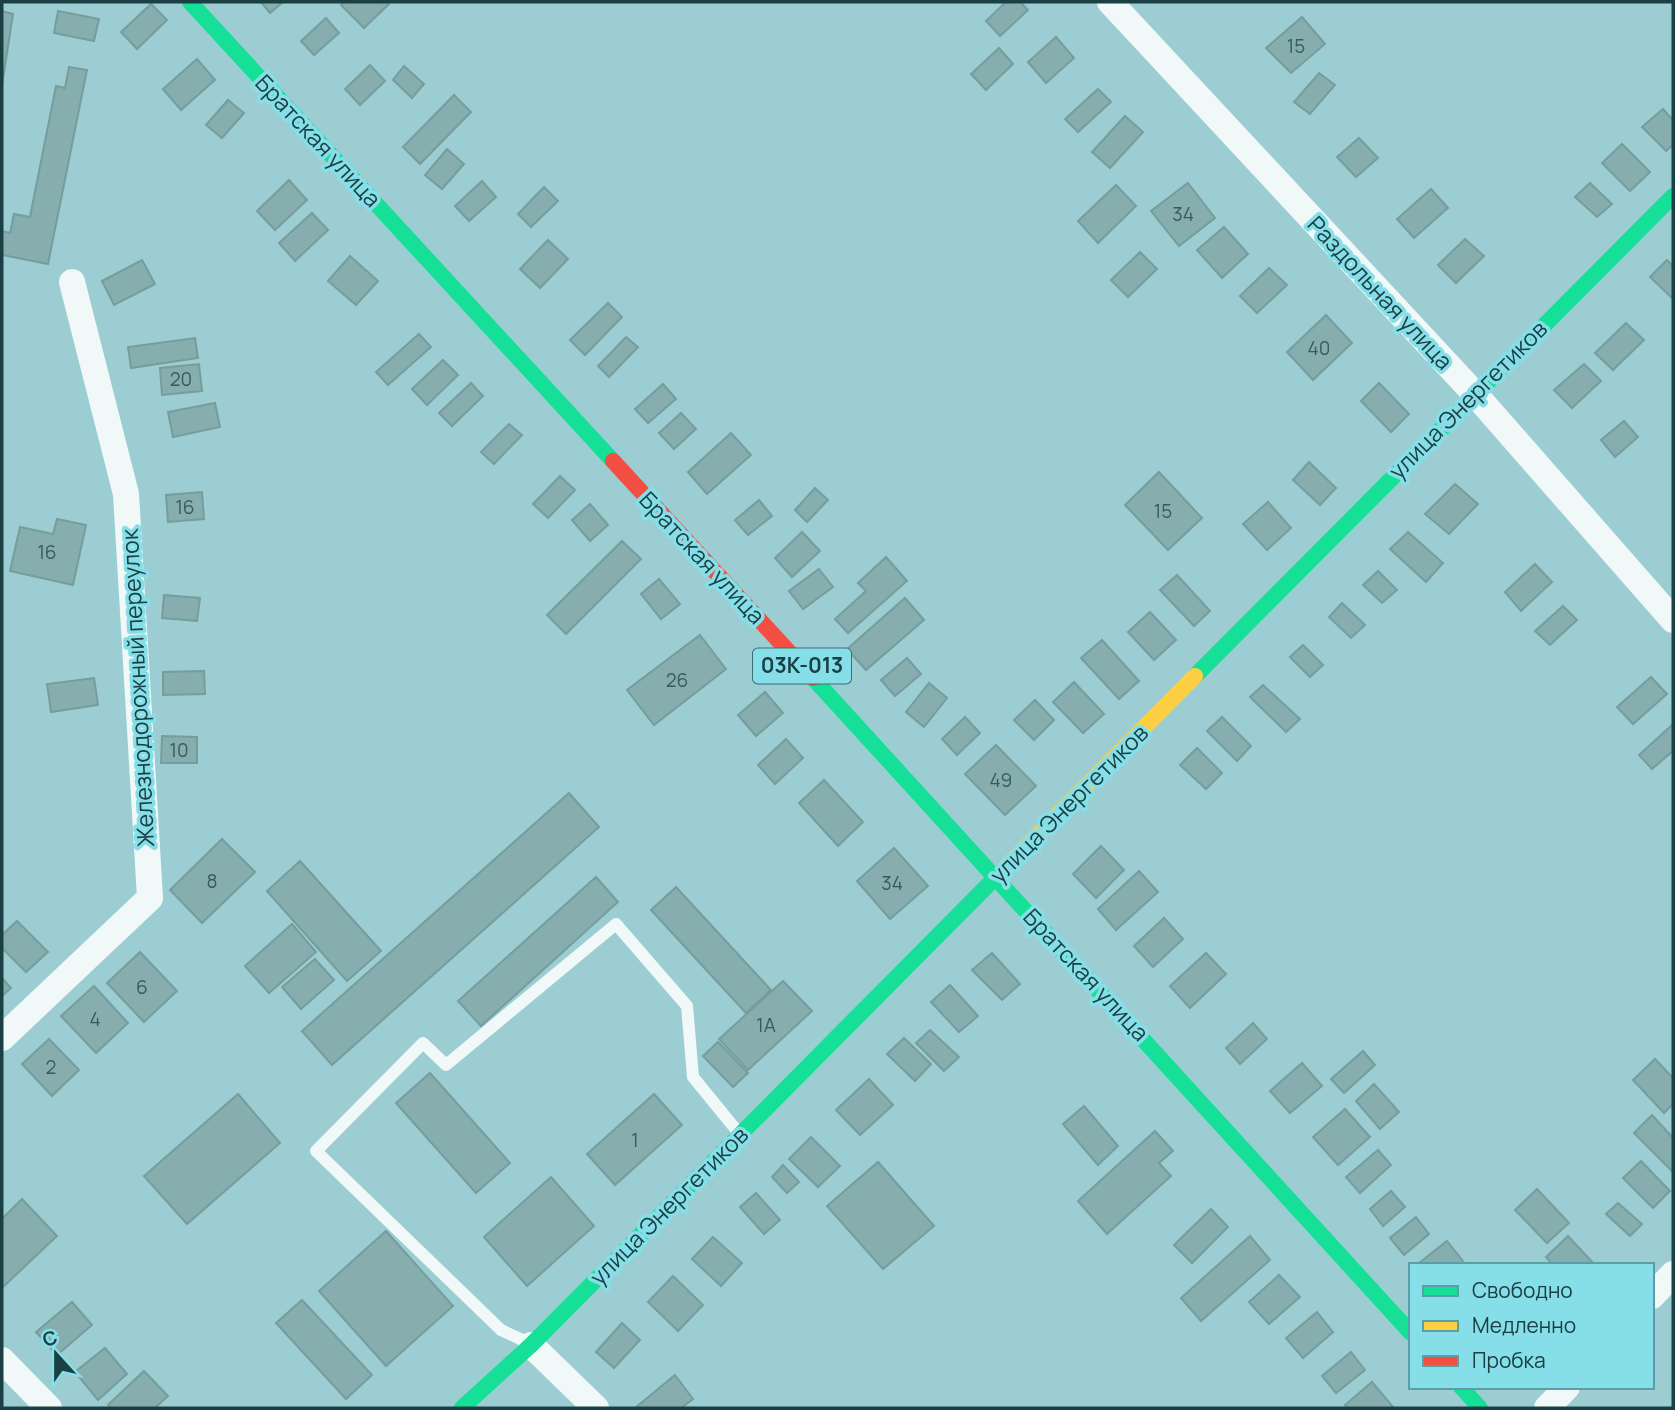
<svg xmlns="http://www.w3.org/2000/svg" width="1675" height="1410" viewBox="0 0 1675 1410" font-family="Manrope,sans-serif">
  <rect width="100%" height="100%" fill="#9ccdd2"/>
  <!-- building -->
  <g fill="#87aeae" stroke="#769d9d" stroke-width="2">
    <polygon points="261,2 283,2 270,13"/>
    <polygon points="344,2 387,2 389,4 364,28 341,5"/>
    <polygon points="1006,2 1020,2 1028,10 1000,36 986,21"/>
    <polygon points="151,4 167,20 137,49 121,32"/>
    <polygon points="2,11 13,14 2,85"/>
    <polygon points="58,11 99,19 94,41 54,33"/>
    <polygon points="1302,17 1325,44 1291,73 1266,48"/>
    <polygon points="326,18 339,33 314,55 301,41"/>
    <polygon points="1056,37 1074,58 1046,83 1028,62"/>
    <polygon points="999,48 1013,64 986,90 971,74"/>
    <polygon points="197,59 215,80 181,110 163,89"/>
    <polygon points="370,65 385,81 360,105 345,89"/>
    <polygon points="404,66 424,84 412,98 393,80"/>
    <polygon points="69,67 87,70 48,264 2,255 2,231 10,233 14,214 30,217 56,86 65,88"/>
    <polygon points="1319,73 1335,85 1310,114 1294,102"/>
    <polygon points="1098,89 1111,102 1078,132 1065,119"/>
    <polygon points="454,95 471,112 420,164 403,147"/>
    <polygon points="228,100 244,113 222,138 206,125"/>
    <polygon points="1663,109 1673,120 1673,145 1666,151 1642,127"/>
    <polygon points="1125,116 1143,132 1110,168 1092,152"/>
    <polygon points="1359,138 1378,158 1356,177 1337,157"/>
    <polygon points="1622,144 1650,172 1630,191 1602,163"/>
    <polygon points="447,149 464,164 442,189 425,175"/>
    <polygon points="289,180 307,200 275,230 257,211"/>
    <polygon points="482,181 496,197 469,221 455,206"/>
    <polygon points="1188,183 1215,218 1179,246 1151,211"/>
    <polygon points="1590,183 1612,204 1597,217 1575,197"/>
    <polygon points="1116,185 1136,206 1098,243 1078,221"/>
    <polygon points="544,187 558,201 531,227 518,214"/>
    <polygon points="1431,189 1448,208 1414,238 1397,219"/>
    <polygon points="312,213 328,230 295,261 279,243"/>
    <polygon points="1224,227 1248,254 1222,278 1197,250"/>
    <polygon points="1465,239 1484,256 1456,283 1438,265"/>
    <polygon points="548,240 568,259 540,288 520,269"/>
    <polygon points="1140,252 1157,269 1128,297 1111,280"/>
    <polygon points="350,256 378,281 356,305 328,281"/>
    <polygon points="142,260 155,284 114,305 102,281"/>
    <polygon points="1667,260 1673,266 1673,299 1650,277"/>
    <polygon points="1269,268 1287,285 1257,313 1240,296"/>
    <polygon points="608,303 622,317 585,355 570,340"/>
    <polygon points="1326,315 1352,343 1313,380 1287,352"/>
    <polygon points="1626,323 1644,340 1613,370 1595,353"/>
    <polygon points="419,334 431,347 388,385 376,372"/>
    <polygon points="626,337 638,347 609,377 598,366"/>
    <polygon points="195,338 198,358 131,368 128,347"/>
    <polygon points="443,360 458,375 427,405 412,389"/>
    <polygon points="199,364 202,391 162,395 160,368"/>
    <polygon points="1584,364 1601,381 1572,408 1554,390"/>
    <polygon points="471,383 483,396 452,426 439,413"/>
    <polygon points="1379,383 1409,414 1391,432 1361,401"/>
    <polygon points="663,384 676,399 648,423 635,409"/>
    <polygon points="215,403 220,427 173,437 168,412"/>
    <polygon points="681,413 696,429 674,449 659,433"/>
    <polygon points="1624,421 1638,437 1615,457 1601,440"/>
    <polygon points="509,424 522,435 494,464 481,452"/>
    <polygon points="731,433 751,455 707,494 688,472"/>
    <polygon points="1309,462 1336,488 1320,505 1293,480"/>
    <polygon points="1159,472 1202,518 1168,550 1125,505"/>
    <polygon points="560,476 575,490 548,518 533,504"/>
    <polygon points="1455,484 1478,504 1449,534 1425,514"/>
    <polygon points="815,488 828,500 807,522 795,510"/>
    <polygon points="202,492 204,519 168,522 166,495"/>
    <polygon points="759,500 772,516 748,535 735,520"/>
    <polygon points="1268,502 1291,528 1267,550 1243,524"/>
    <polygon points="590,504 608,525 590,541 572,520"/>
    <polygon points="57,519 86,525 73,585 10,571 20,527 53,534"/>
    <polygon points="802,532 820,551 792,577 775,558"/>
    <polygon points="1408,532 1443,563 1426,582 1390,549"/>
    <polygon points="622,541 641,559 566,634 547,615"/>
    <polygon points="886,557 907,581 848,633 835,619 866,591 858,583"/>
    <polygon points="1535,564 1552,582 1521,611 1505,592"/>
    <polygon points="819,569 833,587 803,609 789,591"/>
    <polygon points="1378,571 1397,590 1382,603 1363,585"/>
    <polygon points="1177,575 1210,611 1194,626 1160,590"/>
    <polygon points="659,579 680,604 661,619 641,594"/>
    <polygon points="164,595 200,598 197,621 162,618"/>
    <polygon points="905,598 924,620 866,670 847,649"/>
    <polygon points="1342,603 1365,625 1351,638 1329,617"/>
    <polygon points="1563,606 1577,620 1550,645 1535,631"/>
    <polygon points="1150,612 1176,640 1154,660 1128,632"/>
    <polygon points="700,635 726,669 654,725 627,690"/>
    <polygon points="1102,640 1139,681 1119,699 1081,658"/>
    <polygon points="1303,645 1323,665 1310,677 1290,657"/>
    <polygon points="907,658 921,674 895,696 881,680"/>
    <polygon points="204,671 205,694 163,695 163,672"/>
    <polygon points="1651,677 1667,694 1633,724 1617,707"/>
    <polygon points="94,678 98,705 51,712 47,684"/>
    <polygon points="1074,682 1104,714 1083,733 1053,702"/>
    <polygon points="929,683 947,698 924,727 906,712"/>
    <polygon points="1263,685 1300,719 1286,732 1250,697"/>
    <polygon points="765,692 783,713 756,736 738,715"/>
    <polygon points="1035,700 1054,720 1034,740 1014,720"/>
    <polygon points="965,717 980,733 957,755 942,739"/>
    <polygon points="1222,717 1251,746 1237,761 1207,731"/>
    <polygon points="1673,724 1673,751 1652,769 1639,755"/>
    <polygon points="162,736 197,737 197,763 161,763"/>
    <polygon points="786,739 803,758 775,784 758,765"/>
    <polygon points="996,745 1036,786 1005,815 965,774"/>
    <polygon points="1197,748 1222,773 1206,789 1180,765"/>
    <polygon points="824,780 863,822 838,846 799,803"/>
    <polygon points="569,793 599,827 332,1065 302,1031"/>
    <polygon points="222,839 255,872 202,923 170,890"/>
    <polygon points="1101,846 1124,870 1096,898 1073,874"/>
    <polygon points="894,848 928,886 890,919 857,881"/>
    <polygon points="300,861 381,951 347,981 267,891"/>
    <polygon points="1139,871 1158,892 1116,930 1098,909"/>
    <polygon points="596,877 618,902 481,1026 458,1001"/>
    <polygon points="676,887 771,990 746,1013 651,910"/>
    <polygon points="1164,918 1183,939 1153,967 1134,946"/>
    <polygon points="17,921 48,952 26,972 2,948 2,935"/>
    <polygon points="292,924 316,952 269,993 245,966"/>
    <polygon points="140,952 177,991 144,1022 107,983"/>
    <polygon points="992,953 1020,984 1002,1000 972,970"/>
    <polygon points="1206,953 1226,974 1190,1008 1170,986"/>
    <polygon points="315,959 334,980 301,1009 282,987"/>
    <polygon points="2,978 11,988 2,996"/>
    <polygon points="783,981 812,1011 748,1070 719,1039"/>
    <polygon points="950,985 978,1016 959,1032 931,1002"/>
    <polygon points="94,986 128,1023 96,1053 61,1016"/>
    <polygon points="1253,1023 1267,1039 1240,1064 1226,1048"/>
    <polygon points="930,1030 959,1057 944,1071 916,1043"/>
    <polygon points="904,1038 931,1064 915,1081 887,1054"/>
    <polygon points="49,1039 79,1070 52,1096 22,1064"/>
    <polygon points="718,1042 748,1073 733,1087 703,1056"/>
    <polygon points="1363,1051 1375,1065 1344,1093 1331,1079"/>
    <polygon points="1655,1059 1673,1078 1673,1104 1664,1113 1633,1080"/>
    <polygon points="1302,1063 1322,1086 1290,1113 1270,1091"/>
    <polygon points="430,1073 510,1163 476,1193 396,1103"/>
    <polygon points="869,1079 893,1105 860,1135 836,1110"/>
    <polygon points="1374,1084 1399,1112 1380,1129 1356,1101"/>
    <polygon points="238,1094 280,1143 187,1224 144,1176"/>
    <polygon points="654,1094 682,1125 615,1185 587,1154"/>
    <polygon points="1084,1106 1118,1146 1098,1165 1063,1124"/>
    <polygon points="1345,1109 1370,1137 1338,1165 1313,1137"/>
    <polygon points="1652,1115 1673,1138 1673,1172 1634,1133"/>
    <polygon points="1155,1131 1173,1151 1159,1163 1171,1176 1107,1234 1078,1201"/>
    <polygon points="811,1137 840,1166 818,1187 789,1159"/>
    <polygon points="1378,1150 1391,1165 1360,1193 1346,1177"/>
    <polygon points="1641,1161 1670,1191 1653,1208 1623,1178"/>
    <polygon points="878,1162 934,1226 883,1269 827,1206"/>
    <polygon points="783,1165 799,1182 787,1193 772,1177"/>
    <polygon points="551,1177 594,1226 527,1286 484,1237"/>
    <polygon points="1537,1189 1569,1223 1547,1243 1515,1210"/>
    <polygon points="1391,1191 1405,1207 1383,1226 1370,1209"/>
    <polygon points="756,1193 780,1220 764,1234 740,1207"/>
    <polygon points="22,1199 57,1236 2,1288 2,1219"/>
    <polygon points="1618,1203 1642,1224 1630,1236 1606,1214"/>
    <polygon points="1211,1209 1228,1227 1192,1263 1174,1245"/>
    <polygon points="1416,1217 1429,1234 1404,1255 1390,1238"/>
    <polygon points="386,1231 453,1306 386,1366 319,1291"/>
    <polygon points="1250,1236 1270,1260 1201,1321 1181,1298"/>
    <polygon points="1568,1236 1595,1265 1553,1265 1546,1257"/>
    <polygon points="713,1237 742,1263 721,1286 692,1259"/>
    <polygon points="1447,1241 1466,1265 1420,1265 1419,1263"/>
    <polygon points="1279,1275 1300,1297 1269,1324 1249,1302"/>
    <polygon points="673,1276 703,1305 678,1331 648,1302"/>
    <polygon points="302,1300 372,1375 346,1399 276,1323"/>
    <polygon points="72,1302 92,1325 57,1355 36,1332"/>
    <polygon points="1317,1312 1333,1332 1303,1358 1286,1338"/>
    <polygon points="622,1323 640,1340 614,1368 596,1352"/>
    <polygon points="105,1348 127,1374 98,1400 75,1372"/>
    <polygon points="1351,1352 1365,1370 1336,1393 1322,1376"/>
    <polygon points="144,1371 168,1396 155,1408 110,1408 108,1405"/>
    <polygon points="675,1375 693,1399 681,1408 635,1408"/>
    <polygon points="1372,1382 1394,1408 1348,1408 1345,1405"/>
  </g>
  <g fill="none" stroke-linecap="round" stroke-linejoin="round">
    <!-- lane -->
    <polyline stroke="#f0f8f8" stroke-width="12" points="529,1343 501,1330 316,1151 423,1043 446,1065 616,924 687,1006 693,1077 738,1132"/>
    <!-- street -->
    <g stroke="#f0f8f8" stroke-width="26">
      <polyline points="1110,2 1474,393 1673,620"/>
      <polyline points="2,1038 150,898 126,494 72,282"/>
      <polyline points="1652,1296 1673,1274"/>
      <polyline points="531,1345 596,1408"/>
      <polyline points="2,1360 49,1408"/>
      <polyline points="1547,1408 1567,1387"/>
    </g>
    <!-- fast -->
    <g stroke="#16e098" stroke-width="16">
      <polyline points="190,2 613,461"/>
      <polyline points="1195,676 1673,196"/>
      <polyline points="813,678 1411,1333"/>
      <polyline points="1461,1387 1480,1408"/>
      <polyline points="462,1408 531,1345 1004,869"/>
    </g>
    <!-- slow -->
    <polyline stroke="#ffcf43" stroke-width="16" points="1004,869 1195,676"/>
    <!-- jam -->
    <polyline stroke="#f24e42" stroke-width="16" points="613,461 813,678"/>
  </g>
  <g text-anchor="middle" stroke-width="7" stroke-linejoin="round" paint-order="stroke">
    <!-- number labels -->
    <g font-size="19" fill="#355c5e">
      <text x="1296" y="53">15</text>
      <text x="1183" y="221">34</text>
      <text x="1319" y="355">40</text>
      <text x="181" y="386">20</text>
      <text x="185" y="514">16</text>
      <text x="1163" y="518">15</text>
      <text x="47" y="559">16</text>
      <text x="677" y="687">26</text>
      <text x="179" y="757">10</text>
      <text x="1001" y="787">49</text>
      <text x="212" y="888">8</text>
      <text x="892" y="890">34</text>
      <text x="142" y="994">6</text>
      <text x="95" y="1026">4</text>
      <text x="766" y="1032">1А</text>
      <text x="51" y="1074">2</text>
      <text x="635" y="1147">1</text>
    </g>
    <!-- shield labels -->
    <rect fill="#86dfe8" stroke="#3a7074" stroke-width="2" x="753" y="648.5" width="98" height="35" rx="5"/>
    <g font-size="21" font-weight="bold" fill="#1a4043">
      <text x="802" y="673">03К-013</text>
    </g>
    <!-- street labels -->
    <g font-size="23" fill="#1a4043" stroke="#86dfe8">
      <text transform="translate(318 141) rotate(47)" y="8">Братская улица</text>
      <text transform="translate(1380 293) rotate(47)" y="8">Раздольная улица</text>
      <text transform="translate(1468 400) rotate(-45)" y="8">улица Энергетиков</text>
      <text transform="translate(702 558) rotate(47)" y="8">Братская улица</text>
      <text transform="translate(138 688) rotate(-93)" y="8">Железнодорожный переулок</text>
      <text transform="translate(1069 804) rotate(-45)" y="8">улица Энергетиков</text>
      <text transform="translate(1086 975) rotate(47)" y="8">Братская улица</text>
      <text transform="translate(669 1206) rotate(-45)" y="8">улица Энергетиков</text>
    </g>
  </g>
  <!-- border -->
  <rect width="1675" height="1410" fill="none" stroke="#1a4043" stroke-width="7"/>
  <!-- legend -->
  <rect x="1409" y="1263" width="245" height="126" fill="#86dfe8" stroke="#5b9fa6" stroke-width="2"/>
  <rect x="1423" y="1286" width="35" height="10" fill="#16e098" stroke="#5b9fa6" stroke-width="2"/>
  <text x="1472" y="1298" font-size="21" fill="#1a4043">Свободно</text>
  <rect x="1423" y="1321" width="35" height="10" fill="#ffcf43" stroke="#5b9fa6" stroke-width="2"/>
  <text x="1472" y="1333" font-size="21" fill="#1a4043">Медленно</text>
  <rect x="1423" y="1356" width="35" height="10" fill="#f24e42" stroke="#5b9fa6" stroke-width="2"/>
  <text x="1472" y="1368" font-size="21" fill="#1a4043">Пробка</text>
  <!-- north arrow -->
  <g transform="translate(56 1354) rotate(339)" stroke="#86dfe8" stroke-width="5" paint-order="stroke">
  <path d="M0-5L12 26L0 18L-12 26Z" fill="#1a4043"/>
  <text y="-10" font-size="19" font-weight="bold" text-anchor="middle" fill="#1a4043">С</text>
  </g>
</svg>
